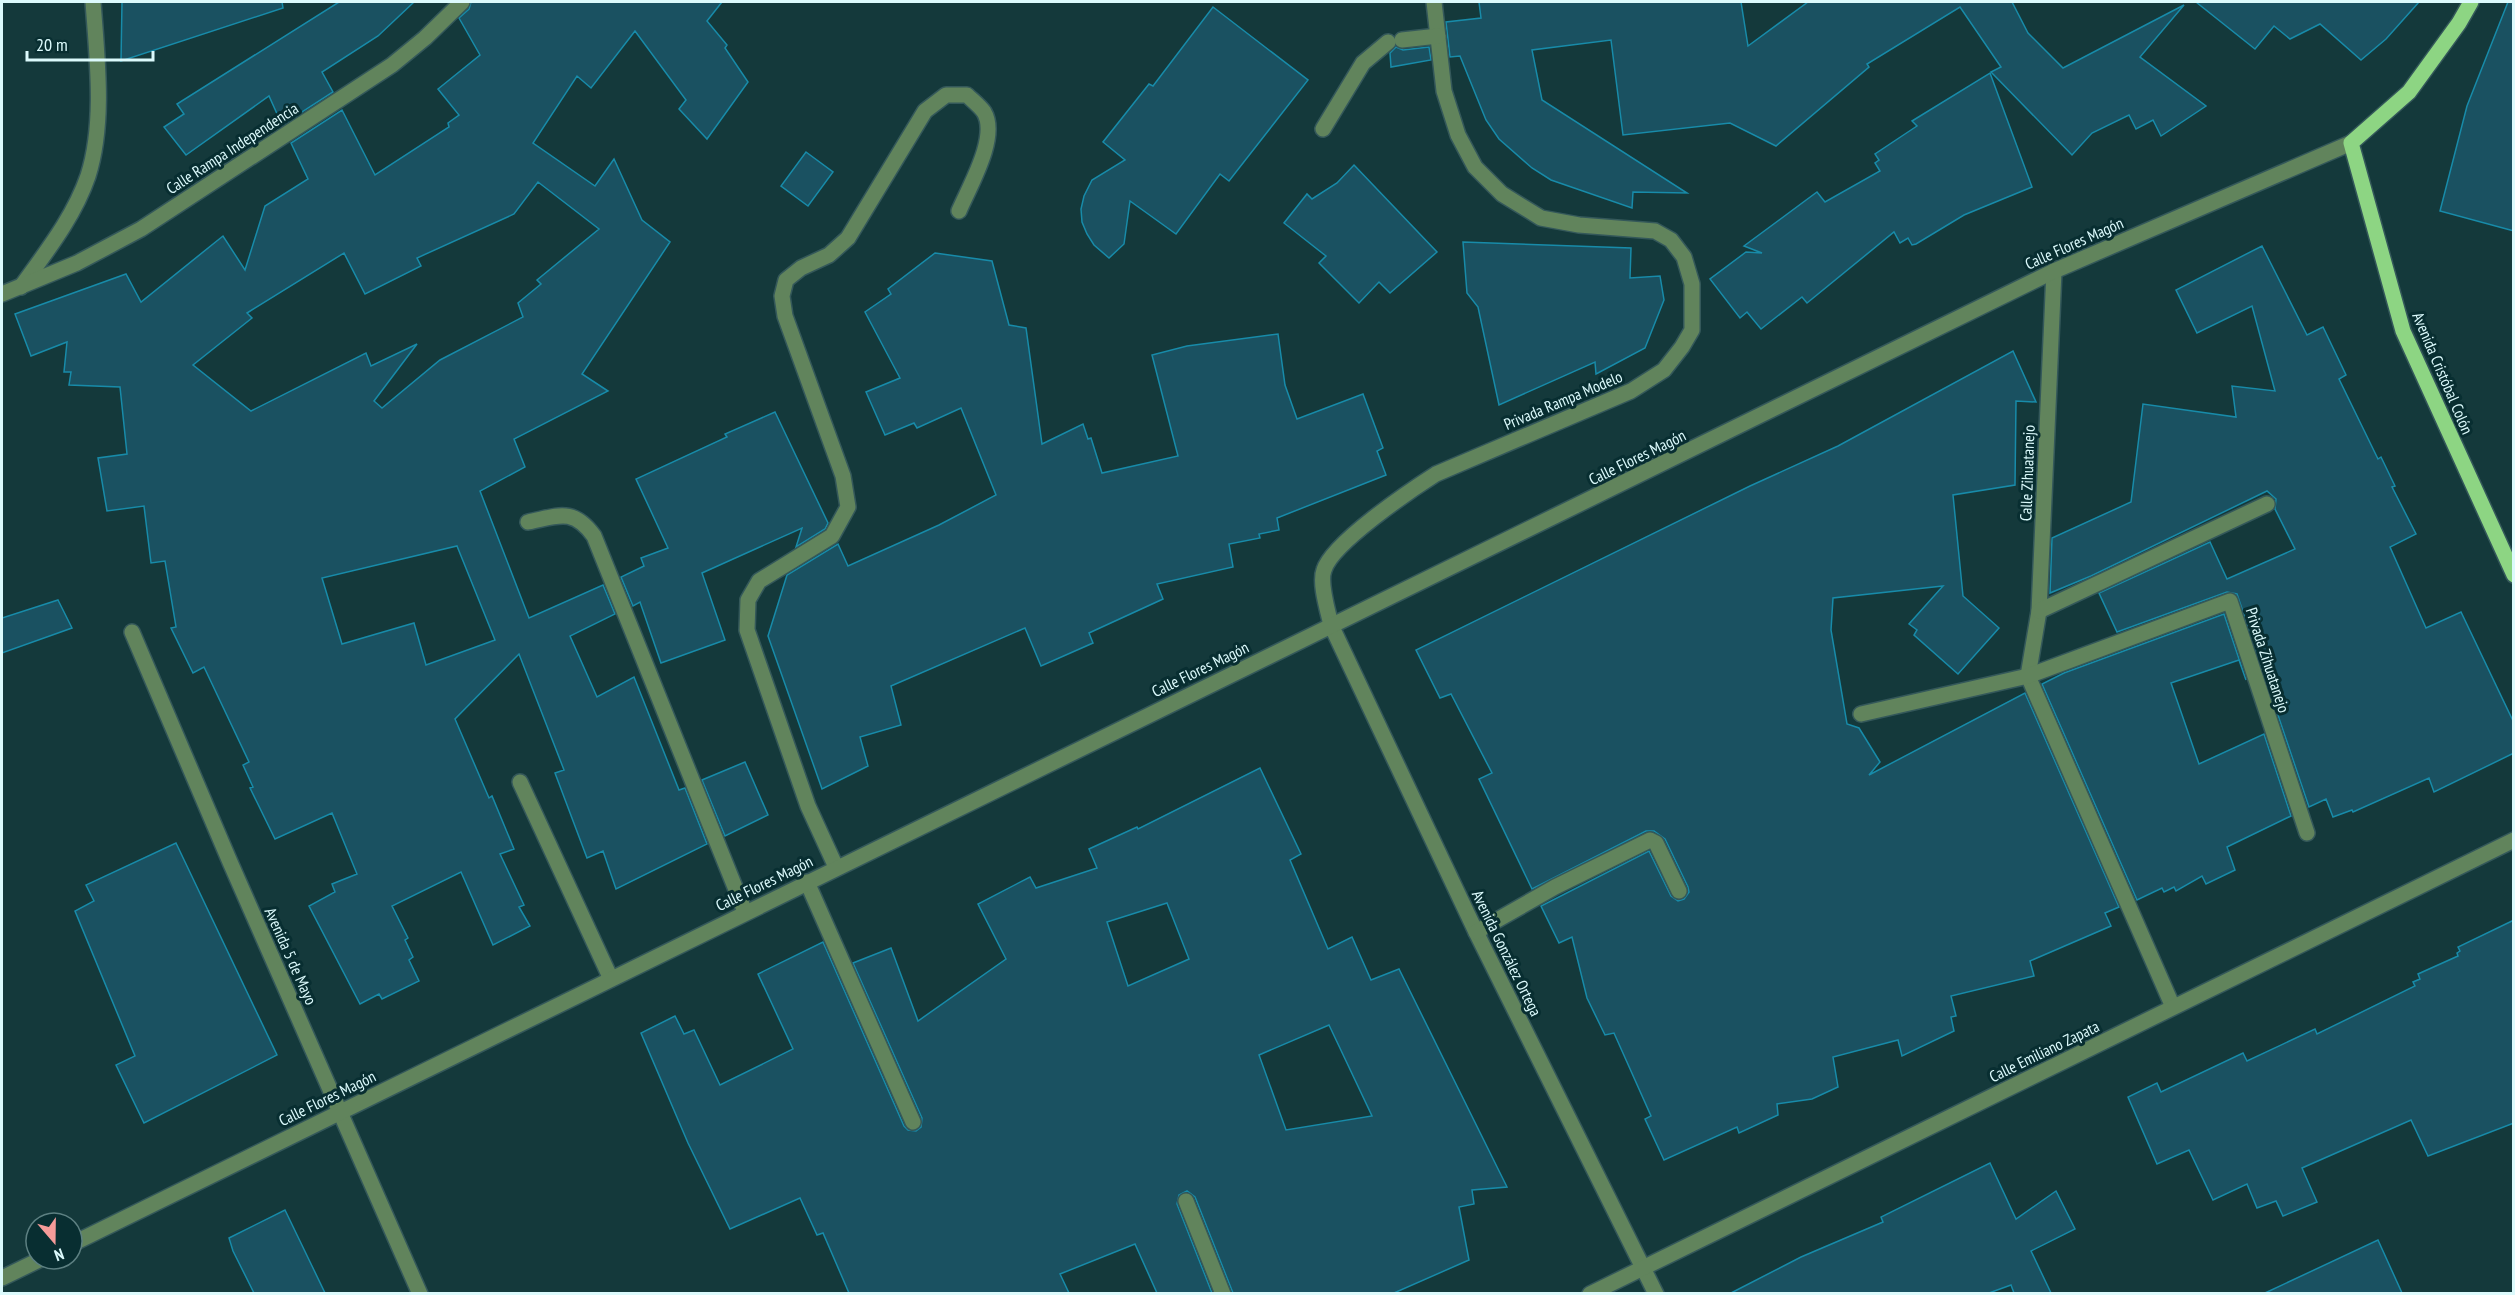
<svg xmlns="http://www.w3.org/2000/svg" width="2515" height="1295" viewBox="0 0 2515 1295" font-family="'PT Sans Narrow',sans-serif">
  <rect width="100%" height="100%" fill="#14393b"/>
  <!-- building -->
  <g fill="#1a5161" stroke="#188ba9" stroke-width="1.5" fill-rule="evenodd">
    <polygon points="122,2 282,2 283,8 121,61"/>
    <polygon points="339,2 414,2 378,36 322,72 333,92 282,125 269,96 186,155 164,127 184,114 177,104"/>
    <path d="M471,2H722L707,21L727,45L725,48L748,82L707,139L679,109L686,100L635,31L591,88L577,76L533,143L595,186L614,159L642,220L670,242L582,374L608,391L514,439L525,467L480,491L529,618L603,585L615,614L570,636L597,697L634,677L679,790L685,788L707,844L616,889L603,851L587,858L555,773L564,770L519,654L455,719L489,798L492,796L514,849L500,854L524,905L519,907L530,926L493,945L461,872L392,906L408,938L405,940L413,957L409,960L419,981L382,999L379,994L360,1004L309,906L335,892L332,884L357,874L332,813L275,839L250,788L253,787L243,765L249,762L204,667L193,673L171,628L176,627L165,561L151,563L144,506L107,511L98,458L127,454L120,387L69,385L71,372H64L67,342L31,356L15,314L126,274L141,302L223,236L245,270L265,206L308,179L291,143L342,110L375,175L449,127L448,123L459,115L438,89L480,55L459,18L469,9ZM538,182L599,229L537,280L541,284L518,303L523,317L440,360L382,408L374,401L417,344L371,366L366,353L251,411L193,365L252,318L247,313L344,253L365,294L421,266L417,258L514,214ZM457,546L495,640L426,665L414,623L342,644L322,578Z"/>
    <polygon points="1479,2 1741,2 1748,46 1808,2 2012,2 2028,33 2063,68 2184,5 2140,57 2206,106 2161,136 2153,120 2136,129 2129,115 2092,133 2072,155 1991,72 2001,67 1960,7 1867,64 1869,67 1776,146 1730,123 1623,135 1611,40 1532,50 1542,100 1687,193 1633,192 1632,208 1551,180 1532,168 1499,139 1486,120 1460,56 1450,57 1446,22 1481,18"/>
    <polygon points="2196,2 2419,2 2386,39 2361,60 2320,24 2290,39 2274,26 2255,49"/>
    <polygon points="2508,2 2514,2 2514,231 2440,211 2467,106"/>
    <polygon points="1213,7 1308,80 1229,181 1220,174 1176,234 1130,201 1124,244 1109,258 1094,245 1087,234 1082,222 1081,209 1084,196 1092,180 1125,160 1103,142 1149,84 1153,86"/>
    <polygon points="1396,47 1403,50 1429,47 1431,60 1391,67 1390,53"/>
    <polygon points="1990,73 2032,187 1964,215 1916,244 1912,245 1908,238 1900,243 1894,232 1807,303 1802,297 1761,329 1747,312 1740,318 1710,279 1746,252 1762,253 1744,246 1817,192 1825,202 1880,171 1875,163 1879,160 1875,154 1917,126 1912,121"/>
    <polygon points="806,152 833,172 808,206 781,186"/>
    <polygon points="1354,165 1437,252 1390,293 1379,282 1359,303 1319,263 1326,256 1284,223 1307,194 1312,199 1337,183"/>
    <polygon points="1463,242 1631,248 1630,278 1660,276 1664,300 1645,348 1596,374 1595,362 1499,405 1478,307 1467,293"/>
    <polygon points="2262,246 2307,335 2323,327 2346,375 2339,379 2378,459 2381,457 2395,486 2392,487 2416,534 2390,547 2426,628 2461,612 2514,723 2514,753 2434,792 2429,778 2353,812 2352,810 2333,817 2326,799 2309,807 2237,594 2227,592 2117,632 2099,593 2210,542 2227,579 2295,549 2275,509 2276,499 2267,491 2091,576 2050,593 2052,538 2131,502 2143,404 2236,417 2232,386 2275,391 2252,306 2197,333 2176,290"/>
    <polygon points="935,253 992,261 1009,325 1026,328 1042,444 1083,424 1088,439 1091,438 1102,473 1178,456 1152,355 1187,346 1278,334 1285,385 1297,419 1363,394 1383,448 1377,451 1386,475 1277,518 1279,530 1259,534 1260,538 1229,544 1233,567 1157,584 1163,599 1089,633 1093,643 1041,666 1025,628 891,686 901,725 860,737 868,766 822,789 768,636 787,575 838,544 848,566 939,525 996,495 961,408 917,428 914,423 885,435 866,392 900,378 865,312 891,294 888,289"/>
    <polygon points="2013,351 2036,402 2016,401 2015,485 1953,495 1963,596 1999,628 1958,674 1914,635 1917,630 1909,624 1943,586 1833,598 1831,630 1847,724 1859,728 1880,762 1869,775 2025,693 2119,907 2105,913 2111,926 2030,961 2034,976 1951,996 1956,1016 1951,1017 1954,1031 1902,1056 1898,1040 1833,1057 1838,1087 1812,1099 1777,1104 1778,1115 1739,1133 1737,1127 1664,1160 1645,1119 1651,1116 1614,1033 1605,1035 1587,998 1572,937 1559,943 1541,906 1649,851 1671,896 1678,901 1684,899 1689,892 1688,887 1665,839 1654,831 1646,831 1532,889 1479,779 1492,773 1451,694 1440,698 1416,650 1750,486 1838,446"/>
    <polygon points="775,412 828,523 825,529 796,547 802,528 702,573 725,640 661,663 640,602 633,606 621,577 644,566 641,558 668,548 636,479 727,437 725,434"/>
    <polygon points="58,600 72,628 2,653 2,618"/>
    <polygon points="2224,614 2246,680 2239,660 2171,683 2199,764 2264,734 2291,816 2227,847 2235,870 2206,884 2202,876 2176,891 2174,887 2164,892 2162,888 2137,900 2042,684 2064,673"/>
    <polygon points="745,762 768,815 725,836 702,780"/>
    <path d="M1260,768L1301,854L1290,860L1328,949L1352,937L1371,980L1399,969L1507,1187L1472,1190L1474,1204L1459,1207L1469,1260L1394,1293H1233L1195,1197L1187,1191L1179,1195L1177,1204L1212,1293H1157L1135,1244L1060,1274L1069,1293H849L823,1233L817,1235L800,1198L730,1229L688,1143L641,1033L675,1016L684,1034L694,1030L720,1085L793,1049L758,974L823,942L904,1126L908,1130L916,1131L921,1127L922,1118L853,963L891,948L918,1021L1006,959L978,904L1030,877L1036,888L1097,868L1089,849L1137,827L1138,829ZM1167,903L1189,959L1128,986L1107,922ZM1329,1025L1372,1116L1286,1130L1259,1055Z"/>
    <polygon points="176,843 277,1055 144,1123 116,1065 135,1056 75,911 94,901 86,885"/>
    <polygon points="2514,920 2514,1123 2428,1156 2411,1120 2302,1168 2317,1202 2283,1216 2276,1201 2257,1208 2247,1184 2213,1200 2189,1150 2157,1164 2128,1097 2157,1083 2161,1092 2243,1053 2247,1061 2315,1029 2317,1034 2415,986 2413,982 2420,979 2418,974 2458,956 2457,953 2460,951 2458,947"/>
    <polygon points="1990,1163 2016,1219 2056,1191 2075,1229 2031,1251 2051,1293 2014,1293 2011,1285 1989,1293 1731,1293 1801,1257 1883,1222 1881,1217"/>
    <polygon points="285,1210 312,1266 325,1293 254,1293 233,1251 229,1238"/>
    <polygon points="2378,1240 2402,1293 2265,1293"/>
  </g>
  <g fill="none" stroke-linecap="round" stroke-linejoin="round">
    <!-- minor casing -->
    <g stroke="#34585a" stroke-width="18">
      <g id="minor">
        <path d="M1434,2L1444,91L1458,135L1475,167L1502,194L1541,218L1579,225L1655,231L1671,240L1684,257L1692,284V330L1682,347L1664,370L1631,391L1436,474C1411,490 1332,543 1324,570C1319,583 1328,611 1331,625L1476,932L1656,1294"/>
        <polyline points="1402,40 1438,36"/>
        <polyline points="1323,129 1363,63 1388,42"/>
        <polyline points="2054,271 2039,611 2028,676 2173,1007"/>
        <path d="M21,287C46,252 74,217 88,176C105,123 97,57 93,2"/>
        <polyline points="2,294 77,263 141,229 392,65 425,38 462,2"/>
        <path d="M528,522C558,516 573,507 594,536L745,912"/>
        <polyline points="2039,611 2267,504"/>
        <polyline points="132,632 230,862 420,1294"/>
        <polyline points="1861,714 2028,676 2230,601 2307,833"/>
        <polyline points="520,782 611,979"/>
        <path d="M836,867L808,806L747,630L748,600L759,581L832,536L848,507L843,476L785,316L782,296L786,280L801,268L829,255L848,238L925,111L946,95H967C972,100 980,106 984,112C999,137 969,187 959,211"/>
        <polyline points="807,882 913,1122"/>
        <polyline points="1476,932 1555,887 1650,840 1656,843 1679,891"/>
        <polyline points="1186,1201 1223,1294"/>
        <polyline points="72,1244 2054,271 2351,143"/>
        <polyline points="2,1278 41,1259"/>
        <polyline points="1590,1294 2514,840"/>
      </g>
    </g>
    <!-- major casing -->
    <g stroke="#34585a" stroke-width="18">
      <polyline id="major" points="2471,2 2459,23 2409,92 2351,143 2403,331 2514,575"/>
    </g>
    <!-- minor -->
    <use href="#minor" stroke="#61845c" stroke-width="15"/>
    <!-- major -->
    <use href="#major" stroke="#8dd583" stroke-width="15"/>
  </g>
  <g text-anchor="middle" stroke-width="6" stroke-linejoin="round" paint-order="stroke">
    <!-- street labels -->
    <g font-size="16" fill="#dcfafc" stroke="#082e31">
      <text transform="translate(232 148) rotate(-33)" y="6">Calle Rampa Independencia</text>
      <text transform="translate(2074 243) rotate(-24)" y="6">Calle Flores Magón</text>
      <text transform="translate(2443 373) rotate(67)" y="6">Avenida Cristóbal Colón</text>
      <text transform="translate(1563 400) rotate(-23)" y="6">Privada Rampa Modelo</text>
      <text transform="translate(1637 457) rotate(-26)" y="6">Calle Flores Magón</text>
      <text transform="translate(2027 473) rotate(-88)" y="6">Calle Zihuatanejo</text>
      <text transform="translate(2268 660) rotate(72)" y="6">Privada Zihuatanejo</text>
      <text transform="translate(1200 669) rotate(-26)" y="6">Calle Flores Magón</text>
      <text transform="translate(764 883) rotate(-26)" y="6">Calle Flores Magón</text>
      <text transform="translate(1507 953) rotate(64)" y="6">Avenida González Ortega</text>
      <text transform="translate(291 956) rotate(66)" y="6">Avenida 5 de Mayo</text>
      <text transform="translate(2044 1051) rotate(-26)" y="6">Calle Emiliano Zapata</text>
      <text transform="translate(327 1098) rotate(-26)" y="6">Calle Flores Magón</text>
    </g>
  </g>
  <!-- border -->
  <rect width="2515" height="1295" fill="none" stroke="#dcfafc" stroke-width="6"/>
  <!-- north arrow -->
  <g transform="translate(54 1241) rotate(160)"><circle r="28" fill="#082e31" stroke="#5d8082" stroke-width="1.5"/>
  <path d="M0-4.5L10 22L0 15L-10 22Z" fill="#f59b99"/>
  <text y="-9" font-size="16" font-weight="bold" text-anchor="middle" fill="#dcfafc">N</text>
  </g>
  <!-- scale -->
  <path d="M27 51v9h126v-9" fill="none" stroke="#dcfafc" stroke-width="3"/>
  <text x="36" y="51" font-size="18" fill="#dcfafc" stroke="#082e31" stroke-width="4.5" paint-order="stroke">20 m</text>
</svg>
